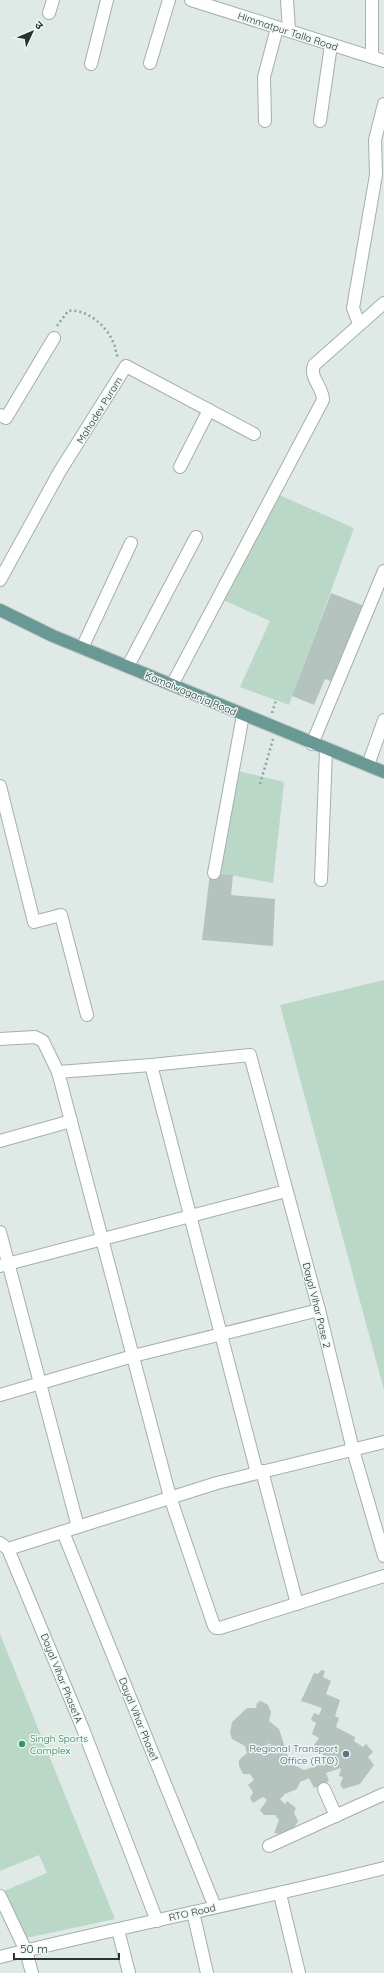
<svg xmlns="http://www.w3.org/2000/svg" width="384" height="1973" viewBox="0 0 384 1973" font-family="Quicksand,'Noto Sans Devanagari',sans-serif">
  <rect width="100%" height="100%" fill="#dfe9e6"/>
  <!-- green -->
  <g fill="#bad8c7">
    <polygon points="277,494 354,528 289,705 240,687 270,621 221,599"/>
    <polygon points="238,771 284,782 273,883 219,873"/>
    <polygon points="384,980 384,1390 280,1005"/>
    <polygon points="0,1634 115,1919 26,1938 4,1891 47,1873 39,1855 0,1871"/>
  </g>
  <!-- building -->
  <g fill="#b5c3bf">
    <polygon points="331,593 367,607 333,682 325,679 314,705 292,696"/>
    <polygon points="210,873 233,875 231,895 275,899 273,946 202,940"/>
    <polygon points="321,1670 325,1671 323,1677 331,1681 326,1694 340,1700 335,1716 339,1718 336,1727 355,1737 354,1741 363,1747 366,1744 373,1752 368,1757 374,1765 360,1784 343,1789 340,1785 343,1777 339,1776 341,1768 326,1773 329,1781 314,1788 309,1778 300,1782 297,1789 285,1794 280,1799 285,1804 287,1801 296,1808 294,1813 298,1821 294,1828 289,1829 286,1835 274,1833 279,1820 275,1815 264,1815 260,1810 267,1800 263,1797 253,1803 250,1798 253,1792 248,1785 254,1780 250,1774 243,1774 239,1766 239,1760 247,1753 245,1746 232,1739 230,1733 232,1722 247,1708 256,1708 257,1703 260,1701 263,1702 268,1705 271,1712 269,1721 279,1729 290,1763 304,1770 325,1763 324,1756 317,1750 314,1745 319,1738 312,1734 316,1723 311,1720 314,1713 319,1715 322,1708 301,1701 314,1673 318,1674"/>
  </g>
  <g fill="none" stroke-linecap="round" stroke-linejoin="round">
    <!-- minor casing -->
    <g stroke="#a3b0ad" stroke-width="14">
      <g id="minor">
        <polyline points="191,0 384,61"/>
        <polyline points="287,0 289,30"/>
        <polyline points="372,0 372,57"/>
        <polyline points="49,13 53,0"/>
        <polyline points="150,63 169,0"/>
        <polyline points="91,64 107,0"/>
        <polyline points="265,121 264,77 277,28"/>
        <polyline points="320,121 331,45"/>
        <polyline points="359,324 353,308 376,175 375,140 384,104"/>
        <polyline points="0,415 6,418 54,338"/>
        <polyline points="180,467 209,410"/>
        <polyline points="0,580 60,471 126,366 254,434"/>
        <polyline points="82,648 131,543"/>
        <polyline points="128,666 196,537"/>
        <path d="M172,685L323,400C323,387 309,378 314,365L384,303"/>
        <polyline points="312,744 384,571"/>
        <polyline points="368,765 384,720"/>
        <polyline points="0,786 34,922 61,915 87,1015"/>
        <polyline points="214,873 243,715"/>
        <polyline points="321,880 326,750"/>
        <polyline points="0,1039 35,1037 43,1041 58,1072 151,1065 250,1055 319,1310 353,1450 384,1556"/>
        <polyline points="151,1065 257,1473"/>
        <polyline points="58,1072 170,1497 214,1626 216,1628 220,1628 384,1576"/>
        <polyline points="0,1141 71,1121"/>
        <polyline points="0,1232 78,1527"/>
        <polyline points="0,1266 286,1191"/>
        <polyline points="0,1395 133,1356 319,1310"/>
        <polyline points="262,1471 297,1604"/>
        <polyline points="63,1532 215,1907"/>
        <polyline points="0,1543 8,1549 217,1483 384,1442"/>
        <polyline points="8,1549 83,1729 157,1921"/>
        <polyline points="324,1789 336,1816"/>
        <polyline points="269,1846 384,1794"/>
        <polyline points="280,1894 299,1973"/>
        <polyline points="0,1896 26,1951 32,1973"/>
        <polyline points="193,1912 207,1973"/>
        <polyline points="118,1930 129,1973"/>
        <path d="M0,1957C128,1925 257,1900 384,1868"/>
      </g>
    </g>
    <!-- major casing -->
    <g stroke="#bdc3c2" stroke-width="14">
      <polyline id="major" points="0,610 53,636 384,772"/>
    </g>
    <!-- path -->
    <g stroke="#83a9a2" stroke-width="2.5" stroke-dasharray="2 3" stroke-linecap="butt">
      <path d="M57,326L68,311C86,308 107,326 113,342C116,347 115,352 118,357"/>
      <polyline points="272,713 276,700"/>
      <polyline points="260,784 273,739"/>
    </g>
    <!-- minor -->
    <use href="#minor" stroke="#fff" stroke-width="12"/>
    <!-- major -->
    <use href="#major" stroke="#699994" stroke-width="12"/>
  </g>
  <!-- markers -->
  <circle fill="#2e9e5b" stroke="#eff6f3" stroke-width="1.5" cx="22" cy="1744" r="4"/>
  <circle fill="#5c6f8a" stroke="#eff6f3" stroke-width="1.5" cx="346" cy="1754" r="4"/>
  <g text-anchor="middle" stroke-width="3" stroke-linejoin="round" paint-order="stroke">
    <!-- street labels -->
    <g font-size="10" fill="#223734" stroke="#eff6f3">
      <text transform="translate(288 31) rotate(18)" y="4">Himmatpur Talla Road</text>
      <text transform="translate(99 410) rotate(-58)" y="4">Mahadev Puram</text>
      <text transform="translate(191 693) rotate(23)" y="4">Kamalwaganja Road</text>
      <text transform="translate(317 1305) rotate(76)" y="4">Dayal Vihar Pase 2</text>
      <text transform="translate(62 1678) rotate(68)" y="4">Dayal Vihar Phase1A</text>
      <text transform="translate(139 1719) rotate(68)" y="4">Dayal Vihar Phase1</text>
      <text transform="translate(192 1912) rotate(-13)" y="4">RTO Road</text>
    </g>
    <!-- leisure labels -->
    <g font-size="10" fill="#27864d" stroke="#eff6f3" text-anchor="start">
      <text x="30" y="1742">Singh Sports<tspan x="30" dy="12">Complex</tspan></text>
    </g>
    <!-- service labels -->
    <g font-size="10" fill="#4e5e75" stroke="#eff6f3" text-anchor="end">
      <text x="338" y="1752">Regional Transport<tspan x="338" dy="12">Office (RTO)</tspan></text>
    </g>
  </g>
  <!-- north arrow -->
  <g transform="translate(32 32) rotate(46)" stroke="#eff6f3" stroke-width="3" paint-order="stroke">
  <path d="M0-3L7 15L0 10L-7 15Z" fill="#223734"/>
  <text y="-6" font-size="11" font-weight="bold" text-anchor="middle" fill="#223734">उ</text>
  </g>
  <!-- scale -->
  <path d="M14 1953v6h105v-6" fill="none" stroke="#223734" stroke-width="2"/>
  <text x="20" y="1953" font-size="12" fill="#223734" stroke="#eff6f3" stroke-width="3" paint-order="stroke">50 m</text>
</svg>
